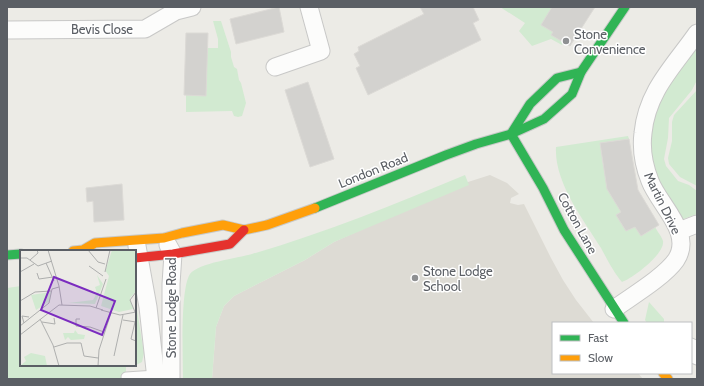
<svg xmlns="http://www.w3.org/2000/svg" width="704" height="386" viewBox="0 0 704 386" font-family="Cabin,sans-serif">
  <rect width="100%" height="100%" fill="#ecebe6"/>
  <!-- education -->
  <polygon fill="#dddbd4" points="490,175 507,183 519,194 511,198 510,203 518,205 524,204 551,258 563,280 576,300 594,323 553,323 553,373 638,373 643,379 212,379 216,327 224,306 234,296 305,260 334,242 468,182"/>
  <!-- green -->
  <g fill="#d2ead1">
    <polygon points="500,7 569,7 552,35 564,43 562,45 551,39 532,46 519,31 525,23"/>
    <polygon points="213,21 221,21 231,52 231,57 234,67 237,69 239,80 241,83 246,103 242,116 238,117 234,116 232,111 186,112 186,95 206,96 207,48 218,48 218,39"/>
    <polygon points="697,45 697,80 692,90 669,118 668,138 664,159 666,166 678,181 689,185 697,191 697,214 681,220 654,173 650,144 655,111 674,75"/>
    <polygon points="697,90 697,186 680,177 669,164 668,158 672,141 672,122 674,115"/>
    <path d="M628,136L629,139L600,143L603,165L609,164L621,212L616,215L626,231L635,227L641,236L655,227C657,231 662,237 663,241C665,254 633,278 622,282C614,273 607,259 601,248C583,219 554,182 556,147Z"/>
    <path d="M465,175L469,185L334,242L305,260L234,296L224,306L216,327L212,379H183C183,358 180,289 190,274C198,263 238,258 252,254C325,233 395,204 465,175Z"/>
    <polygon points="21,286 21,365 135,365 136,304 144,353 142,362 136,365 126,366 126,379 7,379 7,288"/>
    <polygon points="649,302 664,319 664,323 647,323 645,320"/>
  </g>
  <!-- building -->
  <g fill="#d3d2cf" stroke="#dcdad6">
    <polygon points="279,7 284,32 236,44 230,19"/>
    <polygon points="420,7 473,7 479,20 473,23 481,40 368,95 356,68 360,66 354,54 359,51 358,47 424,14"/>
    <polygon points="552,7 595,7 570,46 551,35 553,32 541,25"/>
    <polygon points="186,33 208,33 206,96 184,95"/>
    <polygon points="308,82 334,159 310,167 285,90"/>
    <polygon points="629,139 638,190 659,225 641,236 635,227 626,231 616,215 621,212 607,189 600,143"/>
    <polygon points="122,184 124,220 94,222 93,201 87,202 86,188"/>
  </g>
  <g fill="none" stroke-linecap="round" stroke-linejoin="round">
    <!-- lane casing -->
    <g stroke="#c8c8c7" stroke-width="11">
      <polyline id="lane" points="126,377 156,375"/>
    </g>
    <!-- street casing -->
    <g stroke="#c8c8c7" stroke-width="19">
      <g id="street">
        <polyline points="7,30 145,29 176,11 192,7"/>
        <polyline points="275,67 321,51 309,7"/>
        <polyline points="679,231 697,224"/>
        <polyline points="168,245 173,254 171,284 171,379"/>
        <polyline points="137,246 148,307 156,379"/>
        <path d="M614,309C632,296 664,277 676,260C694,233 659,205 650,181C644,166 641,149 643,133C647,91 674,66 697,33"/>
        <polyline points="691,347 697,356"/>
      </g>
    </g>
    <!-- fast casing -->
    <g stroke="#c8c9c8" stroke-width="11">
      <g id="fast">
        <polyline points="511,134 543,188 564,230 624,323"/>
        <polyline points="511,134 530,104 557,78 581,72"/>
        <polyline points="315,208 446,155 476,144 511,134 544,119 572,94 581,72 625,7"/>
        <polyline points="7,255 21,254"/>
      </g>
    </g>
    <!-- slow casing -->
    <g stroke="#c8c9c8" stroke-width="11">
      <g id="slow">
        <polyline points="73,251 83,250 95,243 164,238 182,233 223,225 244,230 267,225 315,208"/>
        <polyline points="663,373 668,379"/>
      </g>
    </g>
    <!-- jam casing -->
    <g stroke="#c8c9c8" stroke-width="11">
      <polyline id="jam" points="135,258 173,254 230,244 244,230"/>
    </g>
    <!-- lane -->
    <use href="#lane" stroke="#fcfcfb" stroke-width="9"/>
    <!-- street -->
    <use href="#street" stroke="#fcfcfb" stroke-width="17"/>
    <!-- fast -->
    <use href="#fast" stroke="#30b455" stroke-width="9"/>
    <!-- slow -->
    <use href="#slow" stroke="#ff9f0a" stroke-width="9"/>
    <!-- jam -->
    <use href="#jam" stroke="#e5322d" stroke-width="9"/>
  </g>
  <!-- markers -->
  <g fill="#8e9092" stroke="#fff" stroke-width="1.5">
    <circle cx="566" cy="41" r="4"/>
    <circle cx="415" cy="278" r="4"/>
  </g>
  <g text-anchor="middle" stroke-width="3" stroke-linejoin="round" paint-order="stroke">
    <!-- street labels -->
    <g font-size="13" fill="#5b5f65" stroke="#fff">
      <text x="102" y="34">Bevis Close</text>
      <text transform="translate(373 170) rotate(-22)" y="5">London Road</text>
      <text transform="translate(663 203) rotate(64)" y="5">Martin Drive</text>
      <text transform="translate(578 223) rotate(61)" y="5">Cotton Lane</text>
      <text transform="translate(171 308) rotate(-90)" y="5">Stone Lodge Road</text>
    </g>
    <!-- poi labels -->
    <g font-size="13" fill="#5b5f65" stroke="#fff" text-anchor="start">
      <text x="574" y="39">Stone<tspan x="574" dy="15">Convenience</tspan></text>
      <text x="423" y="276">Stone Lodge<tspan x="423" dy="15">School</tspan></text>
    </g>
  </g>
  <!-- overview -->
  <g transform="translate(20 250)">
    <rect width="116" height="116" fill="#ecebe6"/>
    <path d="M92,0H116V41L110,48L113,59L99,62L81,56L89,26L85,20L81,23L86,19ZM77,25L83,34L75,54L48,53L73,50L77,43L75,37L80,35ZM31,42L30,51L16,60L11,45ZM55,80L58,84L65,85L64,89L51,90L48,87L45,90L43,83H54ZM11,103L25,106L27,116H0L6,111L4,107Z" fill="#d2ead1"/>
    <path fill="none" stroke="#aeafae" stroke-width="1" d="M28,0L39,36L42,55M68,0L78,12L85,14M0,8H7L18,16L32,11M10,10L18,3L17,0M26,13L34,31M69,16L83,26M0,22L14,14M85,22L90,0M17,23L19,29L33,27M0,51L15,42L31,41M76,58L86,29M81,60L100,65L116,62M115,62L110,50L116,42M20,69L33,95L39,116M60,69H56V76L70,77L84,82M103,70L116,72M22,72L35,74L34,68M115,72L111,89L116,91M4,73L2,66L9,67M0,76L29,53L32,39L39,37M0,85L39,55L70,56L83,60M34,97L47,93H61L64,106L78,108M94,106L103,65M78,116L79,100L91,63"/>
    <path fill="#7b2cbf" fill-opacity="0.15" stroke="#7b2cbf" stroke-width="2" d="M34,27L95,51L82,85L21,60Z"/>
    <rect width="116" height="116" fill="none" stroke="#5b5f65" stroke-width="2"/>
  </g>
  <!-- border -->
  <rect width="704" height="386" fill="none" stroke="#5b5f65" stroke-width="16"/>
  <!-- legend -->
  <rect x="552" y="322" width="140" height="52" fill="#ffffff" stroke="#bdbfc1"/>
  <rect x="560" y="335" width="20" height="6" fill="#30b455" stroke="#bdbfc1"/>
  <text x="588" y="342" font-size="12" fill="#5b5f65">Fast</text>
  <rect x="560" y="355" width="20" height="6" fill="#ff9f0a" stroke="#bdbfc1"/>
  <text x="588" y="362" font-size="12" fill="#5b5f65">Slow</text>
</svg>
